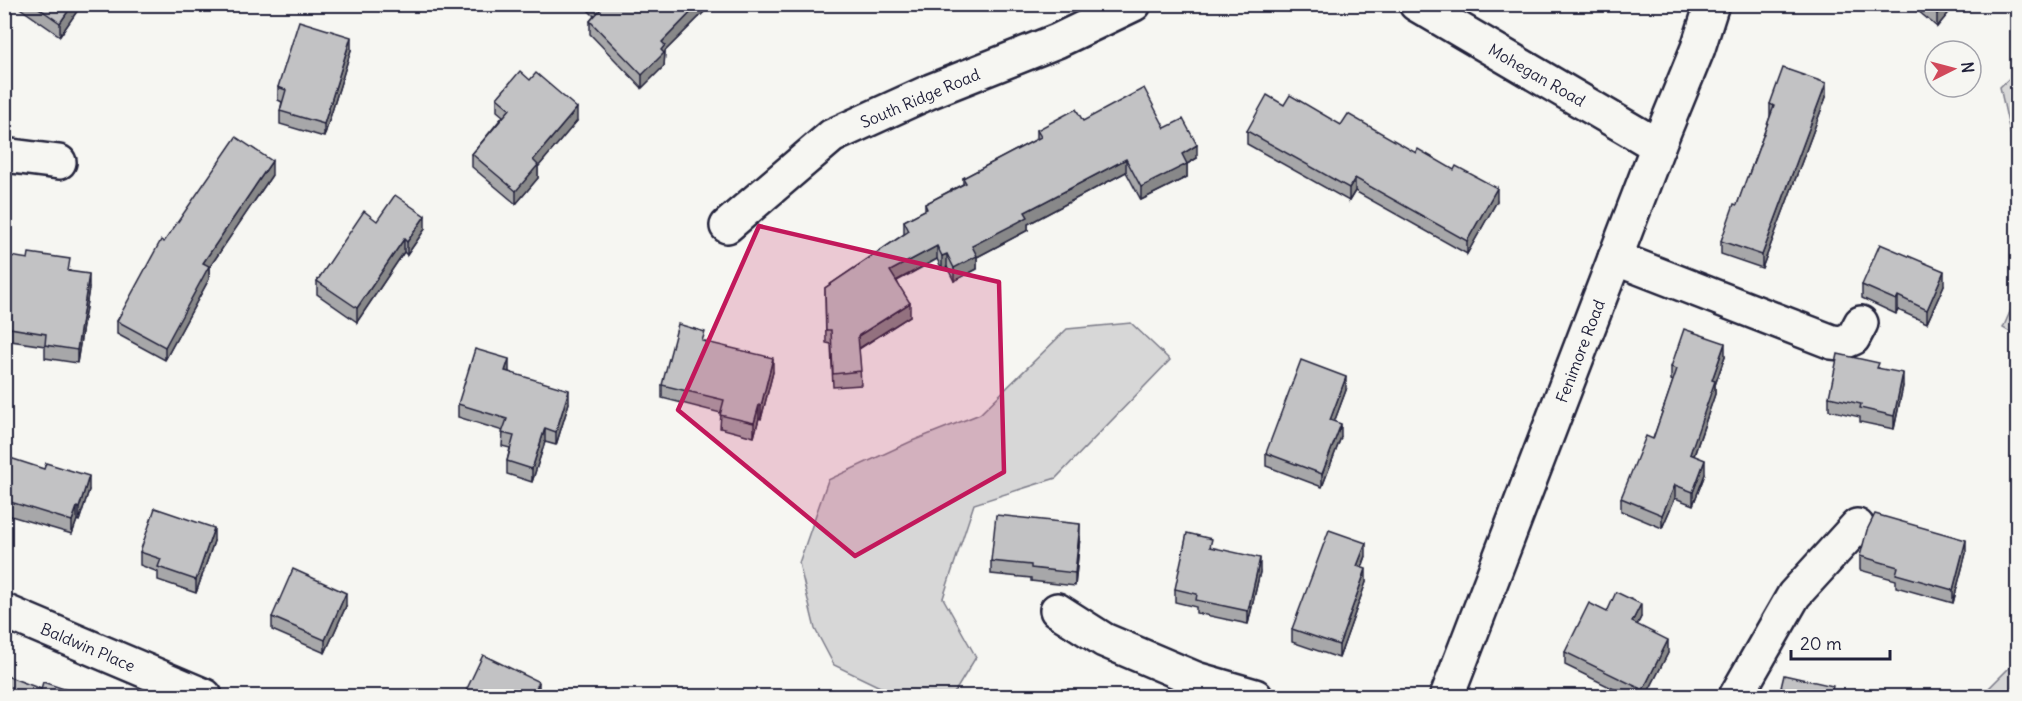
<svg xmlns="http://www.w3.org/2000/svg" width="2022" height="701" viewBox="0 0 2022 701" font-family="Delius,sans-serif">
  <rect width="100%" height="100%" fill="#f6f6f2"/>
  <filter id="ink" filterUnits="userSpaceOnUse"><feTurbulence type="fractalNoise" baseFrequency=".0167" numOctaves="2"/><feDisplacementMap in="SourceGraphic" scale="12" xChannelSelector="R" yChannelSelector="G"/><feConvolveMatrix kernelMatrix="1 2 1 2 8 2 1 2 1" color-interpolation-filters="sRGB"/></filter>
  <g filter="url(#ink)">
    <!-- green -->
    <g fill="#d7d7d7" stroke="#7c7c89" stroke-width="1.5">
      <polygon points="2017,71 2017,164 2000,87"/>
      <polygon points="2017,296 2017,336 2003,328"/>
      <polygon points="1131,323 1170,360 1056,478 974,504 943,598 976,657 953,695 912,694 880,687 834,665 815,629 799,563 828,480 912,441 980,414 1067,329"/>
      <polygon points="2017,659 2017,696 1981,696 2015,662"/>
    </g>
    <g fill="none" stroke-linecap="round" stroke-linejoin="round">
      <!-- minor casing -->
      <g stroke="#22223b" stroke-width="38">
        <g id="minor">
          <polyline points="1416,4 1658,146"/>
          <polyline points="4,155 59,162"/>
          <polyline points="727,226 832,136 931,91 1057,41 1134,4"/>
          <polyline points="1615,258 1832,342 1841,343 1853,338 1861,323"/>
          <polyline points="1057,610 1104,640 1196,679 1255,696"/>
          <polyline points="4,611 205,696"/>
          <polyline points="1447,696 1658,146 1698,48 1712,4"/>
          <polyline points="1736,696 1794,595 1857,526"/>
        </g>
      </g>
      <!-- minor -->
      <use href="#minor" stroke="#f6f6f2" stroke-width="33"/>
    </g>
    <!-- wall -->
    <g fill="#a7a7a9" stroke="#22223b" stroke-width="1.5">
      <polygon points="14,4 82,4 60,36"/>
      <polygon points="586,4 704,4 704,12 665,51 664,66 642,88 590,34 590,21 594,16 586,8"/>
      <polygon points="1910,4 1956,4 1937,27"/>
      <polygon points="351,50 324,137 280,124 280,111 282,102 278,100 278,87"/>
      <polygon points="1826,97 1762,268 1721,254 1721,241 1737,205 1748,177 1770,117 1770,104"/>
      <polygon points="497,98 577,121 538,167 538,178 516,204 472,167 472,154 503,116 497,111"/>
      <polygon points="1284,105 1341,125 1497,201 1467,254 1355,191 1349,201 1247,144 1247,131"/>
      <polygon points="1083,121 1165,128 1197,158 1187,164 1187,177 1141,200 1126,172 1028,224 1028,230 977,257 977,269 954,281 947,267 942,269 937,259 897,281 910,316 859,349 861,385 833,387 831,344 826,343 825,288 904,234 904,221 925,210 925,204 963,184 963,178 1037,139 1037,130"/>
      <polygon points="272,175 209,268 209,279 165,360 117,334 117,321"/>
      <polygon points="377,221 425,229 407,255 404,252 357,322 317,294 317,281"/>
      <polygon points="4,255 70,271 89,288 77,363 45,358 45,346 4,340"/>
      <polygon points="1862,285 1944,285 1927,323 1898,310 1896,314 1862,298"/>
      <polygon points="705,341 773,372 761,419 759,418 754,437 720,428 721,413 662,398 662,385"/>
      <polygon points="1725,356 1715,385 1715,394 1694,456 1705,474 1693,505 1675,498 1662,528 1621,511 1621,498 1653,439 1673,381 1671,380 1671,367"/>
      <polygon points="1879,368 1903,386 1894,429 1860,422 1860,417 1829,410 1829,397"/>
      <polygon points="509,372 569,403 556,445 545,442 532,482 507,474 507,461 510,448 502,446 503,431 458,417 458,404"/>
      <polygon points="1346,390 1334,422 1341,437 1322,487 1266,466 1266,453"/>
      <polygon points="4,456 89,490 79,521 77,520 72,534 4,514"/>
      <polygon points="1080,537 1075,586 1031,581 1031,578 991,574 991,561"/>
      <polygon points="214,541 196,593 158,580 158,572 140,565 140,552"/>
      <polygon points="1212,548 1260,572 1248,624 1196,613 1196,607 1175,602 1175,589"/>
      <polygon points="1966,553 1953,603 1896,587 1896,580 1860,570 1860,556"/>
      <polygon points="1366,556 1362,568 1366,582 1339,658 1292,642 1292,629"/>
      <polygon points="346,606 325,653 272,630 272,617"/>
      <polygon points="1607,612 1641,617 1637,625 1668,653 1646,696 1628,696 1565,665 1565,652"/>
    </g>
    <!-- shaded-wall -->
    <g fill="#888889" stroke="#22223b" stroke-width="1.5">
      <polygon points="73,4 82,4 60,36 60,23"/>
      <polygon points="699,4 704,4 704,12 665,51 664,66 642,88 642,75 662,42"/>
      <polygon points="1945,4 1956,4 1937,27 1937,14"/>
      <polygon points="351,37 351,50 324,137 324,124"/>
      <polygon points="1826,83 1826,97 1762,268 1762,255"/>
      <polygon points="577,108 577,121 538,167 538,178 516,204 516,191 533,160"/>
      <polygon points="1197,145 1197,158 1187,164 1187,177 1141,200 1141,187 1182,154"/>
      <polygon points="1126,159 1126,172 1028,224 1028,230 977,257 977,269 954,281 954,268 972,246 1025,212"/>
      <polygon points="272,161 272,175 209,268 209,279 165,360 165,347 203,263"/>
      <polygon points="1355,178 1355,191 1349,201 1349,188"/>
      <polygon points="1497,188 1497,201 1467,254 1467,241"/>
      <polygon points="425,216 425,229 407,255 407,242"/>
      <polygon points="404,239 404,252 357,322 357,308"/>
      <polygon points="937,246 937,259 890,284 890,271"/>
      <polygon points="947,254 947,267 942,269 942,256"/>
      <polygon points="1944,271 1944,285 1927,323 1927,310"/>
      <polygon points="89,274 89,288 77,363 77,350"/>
      <polygon points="1898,296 1898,310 1896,314 1896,300"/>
      <polygon points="910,303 910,316 858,349 858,336"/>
      <polygon points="1725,343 1725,356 1715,385 1715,394 1690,467 1690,454 1712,380"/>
      <polygon points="773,358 773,372 761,419 761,406"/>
      <polygon points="509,359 509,372 505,371"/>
      <polygon points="1903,373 1903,386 1894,429 1894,416"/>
      <polygon points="1346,377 1346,390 1330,433 1330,420"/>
      <polygon points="569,390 569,403 556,445 556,432"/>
      <polygon points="759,405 759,418 754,437 754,423"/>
      <polygon points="1341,424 1341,437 1322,487 1322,474"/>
      <polygon points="545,428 545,442 532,482 532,469"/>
      <polygon points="1705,460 1705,474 1693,505 1693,492"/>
      <polygon points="89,476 89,490 79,521 79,508"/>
      <polygon points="1675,485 1675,498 1662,528 1662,515"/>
      <polygon points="77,507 77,520 72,534 72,521"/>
      <polygon points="1080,524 1080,537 1075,586 1075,573"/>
      <polygon points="214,528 214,541 196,593 196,580"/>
      <polygon points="1966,540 1966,553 1953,603 1953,590"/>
      <polygon points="1366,543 1366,556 1357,579 1357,566"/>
      <polygon points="1260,558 1260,572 1248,624 1248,611"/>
      <polygon points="1366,569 1366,582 1339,658 1339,645"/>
      <polygon points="346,593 346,606 325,653 325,640"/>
      <polygon points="1641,604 1641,617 1632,635 1632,622"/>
      <polygon points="1668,640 1668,653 1646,696 1643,696 1643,690"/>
      <polygon points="539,682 539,695 538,696 532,696"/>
    </g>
    <!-- building -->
    <g fill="#c2c2c4" stroke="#22223b" stroke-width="1.5">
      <polygon points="33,4 73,4 60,23"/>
      <polygon points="596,4 699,4 662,42 665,45 661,50 664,53 642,75 590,21 601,9"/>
      <polygon points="1926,4 1945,4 1937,14"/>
      <polygon points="299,21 351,37 324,124 280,111 286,90 278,87"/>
      <polygon points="1783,68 1826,83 1762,255 1721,241 1734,204 1737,205 1747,177 1748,177 1774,106 1770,104"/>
      <polygon points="520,71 530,80 536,73 577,108 533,160 538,165 516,191 472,154 510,109 497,98"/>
      <polygon points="1144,88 1165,128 1183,119 1197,145 1182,154 1187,164 1141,187 1126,159 1025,212 1028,217 972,246 977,256 954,268 947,254 942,256 937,246 890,271 910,303 858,336 861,371 833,374 831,330 826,330 825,288 909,231 904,221 927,209 925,204 966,183 963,178 1041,137 1037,130 1076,109 1083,121"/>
      <polygon points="1267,95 1284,105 1290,95 1341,125 1348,114 1416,153 1418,149 1454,170 1456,166 1497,188 1467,241 1355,178 1349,188 1247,131"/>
      <polygon points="236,137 272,161 203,263 209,266 165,347 117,321 161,240 164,242"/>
      <polygon points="395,195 425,216 407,242 404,239 357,308 317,281 364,211 377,221"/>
      <polygon points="1880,244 1944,271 1927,310 1898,296 1896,300 1862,285"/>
      <polygon points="29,253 70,259 68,271 89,274 77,350 45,345 46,334 4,327 4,305 6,294 4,293 4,255 28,259"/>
      <polygon points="678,324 705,332 702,341 773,358 761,406 759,405 754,423 720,415 724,400 662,385"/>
      <polygon points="1684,329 1725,343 1712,380 1715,381 1690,454 1705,460 1693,492 1675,485 1662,515 1621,498 1646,436 1653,439 1677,369 1671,367"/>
      <polygon points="475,349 509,359 505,371 569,390 556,432 545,428 532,469 507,461 514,436 502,433 507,419 458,404"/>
      <polygon points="1838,354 1879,363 1877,368 1903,373 1894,416 1860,408 1861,404 1829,397"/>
      <polygon points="1301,360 1346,377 1330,420 1341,424 1322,474 1266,453"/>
      <polygon points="4,456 44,469 46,463 89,476 79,508 77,507 72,521 4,500"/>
      <polygon points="155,508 214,528 196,580 158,567 161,559 140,552"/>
      <polygon points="1875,514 1966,540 1953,590 1896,574 1898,567 1860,556 1867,530"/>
      <polygon points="996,515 1080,524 1075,573 1031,568 1031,565 991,561"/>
      <polygon points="1329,530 1366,543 1357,566 1366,569 1339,645 1292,629"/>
      <polygon points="1187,533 1212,539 1210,547 1260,558 1248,611 1196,600 1197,594 1175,589"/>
      <polygon points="293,569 346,593 325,640 272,617"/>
      <polygon points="1616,592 1641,604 1632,622 1668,640 1643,690 1565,652 1589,603 1607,612"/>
      <polygon points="483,655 539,682 532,696 468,696 464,695"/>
      <polygon points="4,675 41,689 43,682 85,696 4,696"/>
      <polygon points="1784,675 1833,686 1831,696 1779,696"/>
    </g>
  </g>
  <!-- marked area -->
  <path fill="#c2185b" fill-opacity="0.2" stroke="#c2185b" stroke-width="4.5" stroke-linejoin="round" d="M759,226L999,282L1004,472L855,556L678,410Z"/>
  <g text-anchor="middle" stroke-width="6" stroke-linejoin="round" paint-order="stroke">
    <!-- street labels -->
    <g font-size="16" fill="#22223b" stroke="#f6f6f2">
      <text transform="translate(1537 75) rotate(30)" y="6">Mohegan Road</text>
      <text transform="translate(920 98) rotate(-23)" y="6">South Ridge Road</text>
      <text transform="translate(1580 351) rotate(-69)" y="6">Fenimore Road</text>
      <text transform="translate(88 647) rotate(23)" y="6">Baldwin Place</text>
    </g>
  </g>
  <!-- margin -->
  <rect width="2022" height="701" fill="none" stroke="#f6f6f2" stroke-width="24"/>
  <rect x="12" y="12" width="1998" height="677" fill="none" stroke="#22223b" stroke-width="2" filter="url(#ink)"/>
  <!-- north arrow -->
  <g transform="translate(1953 69) rotate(84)"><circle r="28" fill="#f6f6f2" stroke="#a1a1a9" stroke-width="1.5"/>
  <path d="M0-4.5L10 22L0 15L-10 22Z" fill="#d1495b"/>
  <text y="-9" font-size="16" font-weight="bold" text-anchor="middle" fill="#22223b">N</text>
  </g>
  <!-- scale -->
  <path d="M1791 650v9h99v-9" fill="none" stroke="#22223b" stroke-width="3"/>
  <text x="1800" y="650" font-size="18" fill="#22223b" stroke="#f6f6f2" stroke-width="4.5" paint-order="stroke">20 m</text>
</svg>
